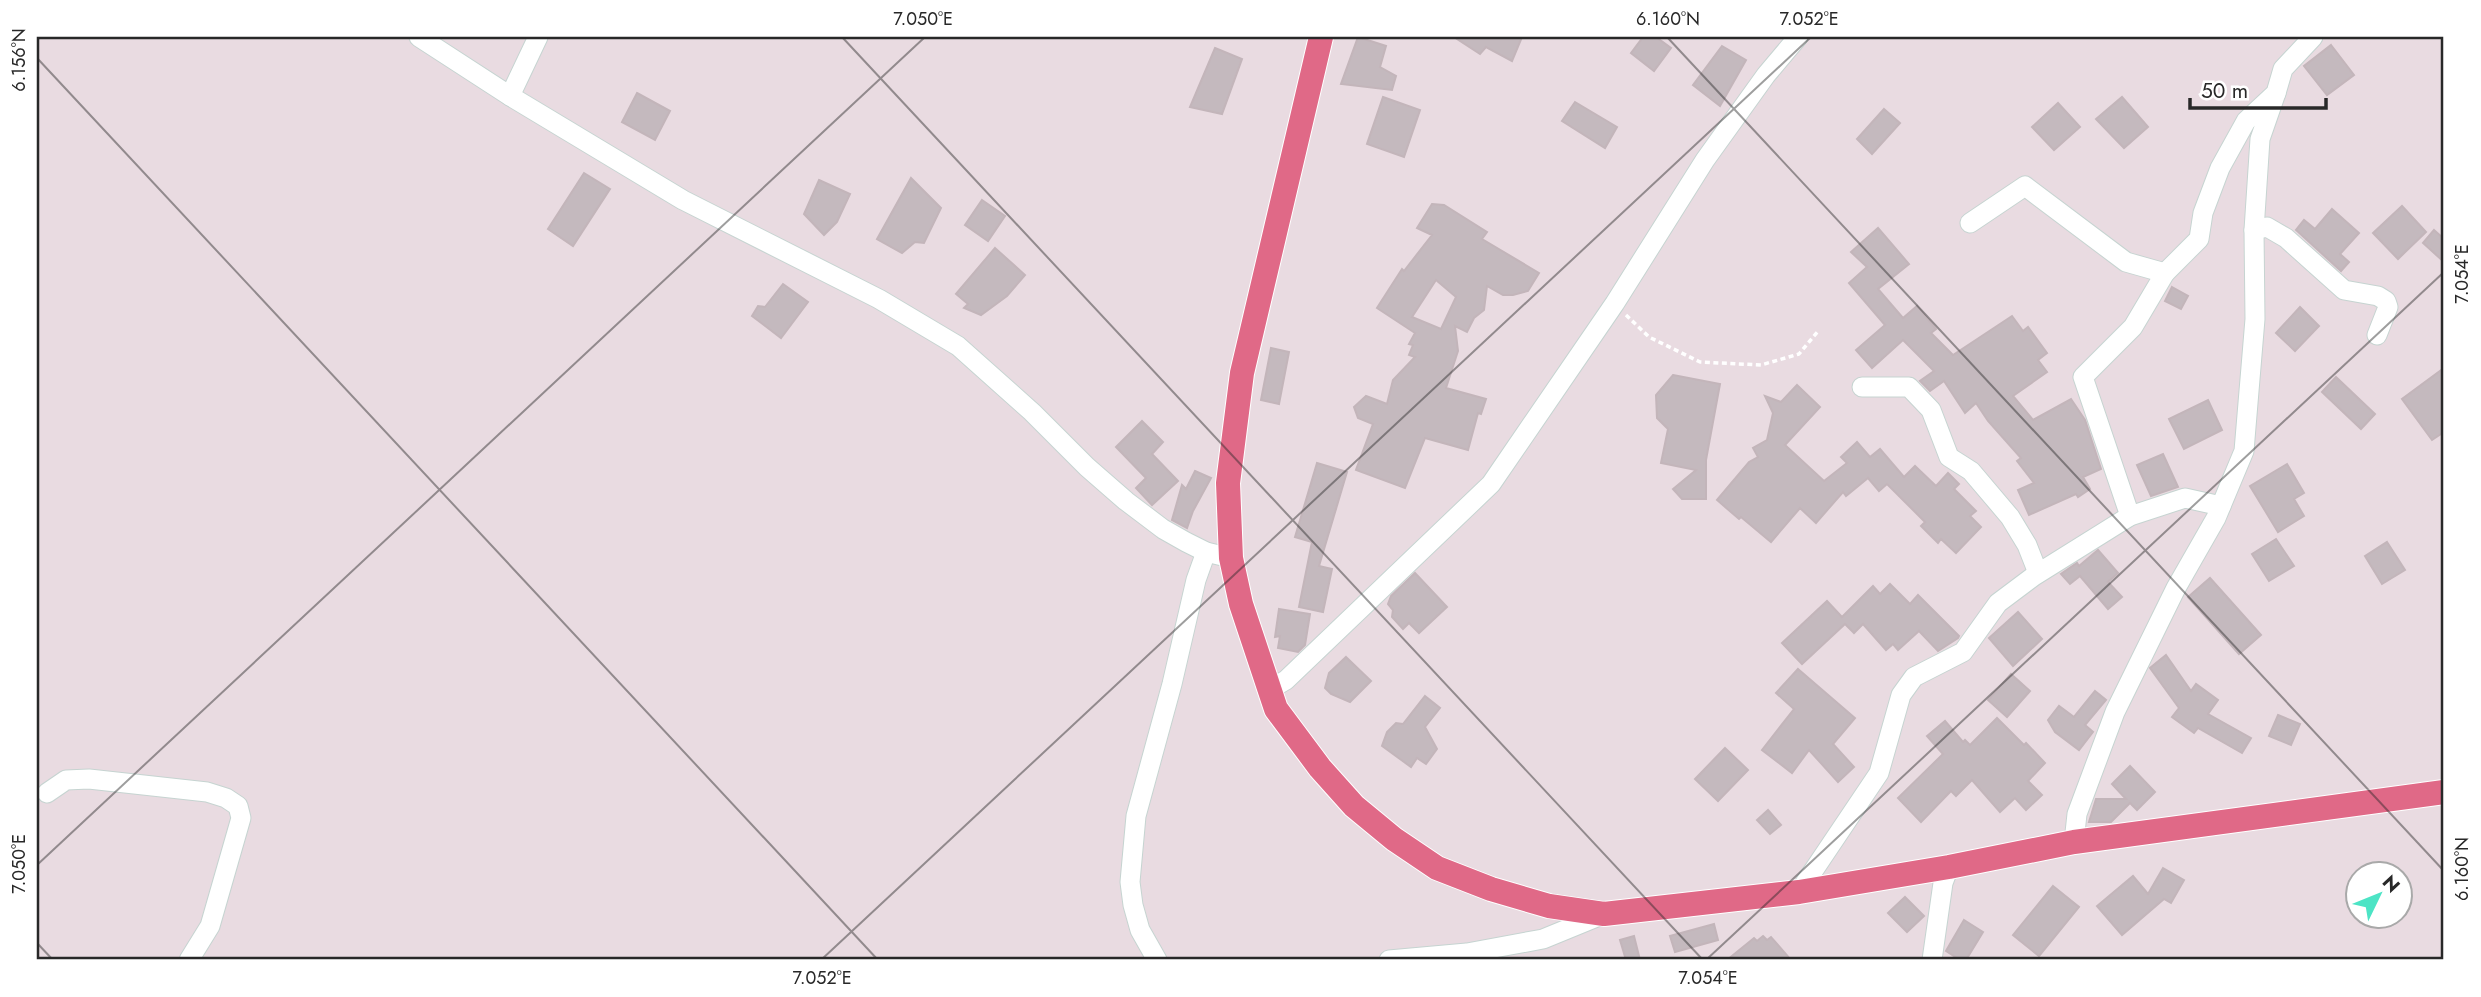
<svg xmlns="http://www.w3.org/2000/svg" width="2481" height="997" viewBox="0 0 2481 997" font-family="Jost,sans-serif">
  <rect width="100%" height="100%" fill="#e9dbe1"/>
  <!-- building -->
  <g fill="#c4b9be" stroke="#c3b5ba" stroke-width="2" fill-rule="evenodd">
    <polygon points="1358,37 1386,46 1380,67 1396,76 1392,90 1341,84"/>
    <polygon points="1454,37 1522,37 1512,61 1486,47 1480,54"/>
    <polygon points="1643,37 1656,37 1671,48 1654,71 1631,53"/>
    <polygon points="2331,45 2354,75 2327,95 2304,66"/>
    <polygon points="1722,46 1746,60 1720,106 1693,85"/>
    <polygon points="1215,48 1242,59 1222,114 1190,107"/>
    <polygon points="637,93 670,111 655,140 622,122"/>
    <polygon points="1383,97 1420,110 1404,157 1367,144"/>
    <polygon points="2122,97 2148,127 2124,148 2096,119"/>
    <polygon points="1575,102 1617,127 1605,148 1562,121"/>
    <polygon points="2058,103 2080,127 2054,150 2032,127"/>
    <polygon points="1884,109 1900,123 1872,154 1857,139"/>
    <polygon points="584,173 610,189 573,246 548,229"/>
    <polygon points="911,178 941,208 924,243 915,242 902,253 877,239"/>
    <polygon points="819,180 850,194 837,222 824,235 804,214"/>
    <polygon points="982,200 1005,216 988,241 965,225"/>
    <path d="M1432,204L1444,205L1487,232L1482,239L1539,273L1528,291L1513,295H1503L1487,286L1484,310L1474,318L1467,332L1455,326L1458,351L1446,388L1486,399L1481,414L1478,413L1468,450L1425,438L1405,488L1356,470L1373,424L1358,418L1354,407L1366,396L1387,404L1393,380L1415,357L1409,355L1413,345L1409,344L1415,333L1377,308L1402,269L1404,271L1432,235L1417,228ZM1436,280L1456,297L1441,329L1412,317Z"/>
    <polygon points="2402,206 2426,232 2398,259 2373,233"/>
    <polygon points="2332,209 2359,233 2340,254 2349,262 2341,271 2296,230 2304,220 2315,229"/>
    <polygon points="1878,228 1909,264 1878,289 1903,318 1917,306 1936,329 1931,333 1953,355 2012,316 2023,331 2028,327 2047,353 2038,360 2047,372 2013,396 2033,420 2071,399 2085,420 2101,469 2083,477 2090,489 2078,497 2076,494 2029,515 2018,490 2034,483 2017,461 2021,458 1988,421 1976,403 1965,413 1944,381 1930,391 1920,381 1934,371 1903,340 1872,368 1856,350 1885,325 1849,283 1867,267 1851,252"/>
    <polygon points="2434,230 2444,239 2444,262 2423,243"/>
    <polygon points="995,248 1025,275 1007,296 981,315 964,308 968,304 956,294"/>
    <polygon points="783,284 808,302 781,338 752,316 758,306 765,307"/>
    <polygon points="2172,287 2188,296 2181,309 2165,301"/>
    <polygon points="2300,307 2319,326 2295,351 2276,333"/>
    <polygon points="1271,348 1289,352 1279,404 1261,400"/>
    <polygon points="2444,368 2444,432 2432,440 2402,399"/>
    <polygon points="1673,375 1720,384 1706,460 1706,499 1682,499 1673,489 1696,470 1661,463 1668,429 1657,418 1656,395"/>
    <polygon points="2336,377 2375,414 2361,429 2322,392"/>
    <polygon points="1797,385 1820,407 1785,445 1824,481 1847,463 1841,457 1857,442 1870,457 1880,449 1904,477 1915,466 1936,486 1948,473 1959,484 1954,489 1976,511 1970,516 1981,527 1956,553 1941,539 1938,543 1921,526 1925,522 1887,484 1879,491 1868,478 1846,496 1843,492 1816,523 1800,508 1771,542 1741,517 1739,519 1717,500 1749,462 1758,457 1753,448 1767,440 1773,413 1765,396 1781,402"/>
    <polygon points="2208,400 2222,430 2184,449 2169,419"/>
    <polygon points="1142,421 1163,442 1152,454 1178,481 1152,505 1136,488 1146,478 1116,447"/>
    <polygon points="2163,454 2178,487 2151,496 2137,465"/>
    <polygon points="1317,463 1347,472 1319,566 1332,569 1323,612 1299,607 1312,542 1295,537"/>
    <polygon points="2287,464 2304,493 2294,499 2304,516 2278,532 2250,486"/>
    <polygon points="1195,471 1211,478 1193,511 1187,528 1172,520 1182,485 1186,489"/>
    <polygon points="2276,539 2294,566 2269,581 2252,554"/>
    <polygon points="2387,542 2405,570 2382,584 2365,556"/>
    <polygon points="2098,550 2118,573 2108,582 2122,597 2108,609 2080,576 2070,584 2061,574 2077,563 2079,566"/>
    <polygon points="1415,573 1447,607 1419,633 1409,623 1403,629 1392,617 1393,610 1388,604 1391,596"/>
    <polygon points="2210,578 2261,635 2239,654 2188,597"/>
    <polygon points="1890,584 1910,604 1918,595 1959,636 1958,638 1938,651 1919,631 1898,650 1893,644 1886,650 1863,624 1854,633 1845,624 1802,664 1782,643 1827,601 1842,617 1873,586 1880,594"/>
    <polygon points="1279,609 1310,614 1305,645 1298,652 1278,648 1280,636 1275,637"/>
    <polygon points="2018,612 2042,639 2013,666 1989,638"/>
    <polygon points="2166,655 2191,691 2196,684 2218,700 2208,714 2251,738 2242,753 2198,728 2194,733 2172,717 2179,708 2150,668"/>
    <polygon points="1346,657 1371,681 1350,702 1331,694 1325,688 1329,673"/>
    <polygon points="1798,669 1855,718 1833,744 1854,767 1838,782 1809,750 1792,773 1762,750 1794,709 1776,693"/>
    <polygon points="2011,674 2030,691 2007,717 1988,700"/>
    <polygon points="2095,691 2106,700 2085,725 2093,732 2079,750 2055,732 2048,720 2059,706 2074,717"/>
    <polygon points="1425,696 1440,708 1425,727 1437,749 1426,764 1417,758 1411,767 1382,746 1387,732 1396,723 1403,724"/>
    <polygon points="2278,715 2300,724 2291,745 2269,736"/>
    <polygon points="1997,718 2024,745 2026,743 2045,763 2028,781 2042,795 2026,810 2015,798 2000,812 1972,780 1956,796 1951,791 1921,822 1898,798 1943,754 1927,736 1945,721 1963,742 1965,740 1970,745"/>
    <polygon points="1725,748 1748,770 1718,801 1695,779"/>
    <polygon points="2130,766 2155,792 2137,810 2130,803 2111,822 2089,822 2096,799 2126,799 2112,784"/>
    <polygon points="1768,810 1781,825 1770,834 1757,820"/>
    <polygon points="2163,868 2184,880 2171,903 2164,899 2122,935 2097,906 2133,876 2148,894"/>
    <polygon points="2053,886 2079,907 2039,956 2013,935"/>
    <polygon points="1905,897 1924,916 1907,932 1888,913"/>
    <polygon points="1964,920 1983,932 1966,960 1960,960 1946,951"/>
    <polygon points="1714,924 1718,940 1675,952 1670,936"/>
    <polygon points="1634,936 1640,960 1626,960 1620,940"/>
    <polygon points="1763,936 1767,940 1771,937 1791,960 1727,960 1754,938 1757,941"/>
  </g>
  <g fill="none" stroke-linecap="round" stroke-linejoin="round">
    <!-- minor casing -->
    <g stroke="#c6d4d1" stroke-width="21">
      <g id="minor">
        <polyline points="419,37 510,96 683,200 879,299 958,346 1032,412 1087,467 1126,501 1163,529 1186,542 1206,552 1231,558"/>
        <polyline points="510,96 538,37"/>
        <polyline points="1970,223 2025,186 2126,262 2165,273"/>
        <polyline points="2254,230 2267,227 2286,238 2344,290 2378,296 2386,301 2388,307 2377,335"/>
        <polyline points="1862,387 1909,387 1931,410 1949,457 1971,471 2010,517 2027,545 2038,573"/>
        <polyline points="2130,516 2083,377 2133,327 2165,273 2199,239 2203,213 2220,168 2246,121 2276,93 2283,69 2313,37"/>
        <polyline points="1269,690 1286,680 1491,484 1615,303 1705,160 1766,75 1798,37"/>
        <polyline points="47,793 66,780 89,779 207,792 226,798 238,806 241,818 210,926 189,960"/>
        <polyline points="2074,842 2077,814 2115,712 2176,588 2216,518 2244,451 2255,319 2254,230 2260,139 2276,93"/>
        <polyline points="1799,892 1879,773 1901,695 1914,677 1963,652 1998,603 2034,576 2130,516 2185,498 2221,506"/>
        <polyline points="1157,960 1140,930 1133,905 1130,882 1136,816 1172,684 1196,580 1206,552"/>
        <polyline points="1389,960 1467,953 1543,939 1604,914"/>
        <polyline points="1932,960 1943,883 1949,867"/>
      </g>
    </g>
    <!-- major casing -->
    <g stroke="#fff" stroke-width="26">
      <polyline id="major" points="1321,37 1242,373 1228,483 1231,558 1241,604 1276,709 1320,768 1354,806 1394,839 1437,868 1491,889 1549,906 1604,914 1799,892 1949,867 2074,842 2444,792"/>
    </g>
    <!-- path -->
    <polyline stroke="#fff" stroke-width="3.5" stroke-dasharray="5 3.5" stroke-linecap="butt" points="1626,315 1649,337 1700,362 1761,365 1799,354 1819,330"/>
    <!-- minor -->
    <use href="#minor" stroke="#fff" stroke-width="19"/>
    <!-- major -->
    <use href="#major" stroke="#e06987" stroke-width="24"/>
  </g>
  <!-- ticks -->
  <path fill="none" stroke="#282828" stroke-width="2" stroke-opacity="0.45" d="M842,37L1703,960M1667,37L2444,871M37,40L40,37M37,58L878,960M37,865L925,37M37,943L53,960M821,960L1811,37M1706,960L2444,272"/>
  <!-- border -->
  <rect width="2481" height="997" fill="none" stroke="#ffffff" stroke-width="77"/>
  <!-- north arrow -->
  <g transform="translate(2379 895) rotate(47)"><circle r="33" fill="#ffffff" stroke="#a9a9a9" stroke-width="2"/>
  <path d="M0-5L12 26L0 18L-12 26Z" fill="#4ce4c5"/>
  <text y="-10" font-size="19" font-weight="bold" text-anchor="middle" fill="#282828">N</text>
  </g>
  <!-- scale -->
  <path d="M2190 98v10h136v-10" fill="none" stroke="#282828" stroke-width="3.5"/>
  <text x="2201" y="98" font-size="21" fill="#282828" stroke="#ffffff" stroke-width="5" paint-order="stroke">50 m</text>
  <rect x="38" y="38" width="2404" height="920" fill="none" stroke="#282828" stroke-width="2.5"/>
  <g font-size="18" text-anchor="middle" fill="#282828">
    <text x="923" y="25">7.050°E</text>
    <text x="1668" y="25">6.160°N</text>
    <text x="1809" y="25">7.052°E</text>
    <text transform="translate(19 60) rotate(-90)" y="6">6.156°N</text>
    <text transform="translate(2462 274) rotate(-90)" y="6">7.054°E</text>
    <text transform="translate(19 864) rotate(-90)" y="6">7.050°E</text>
    <text transform="translate(2462 869) rotate(-90)" y="6">6.160°N</text>
    <text x="822" y="984">7.052°E</text>
    <text x="1708" y="984">7.054°E</text>
  </g>
</svg>
